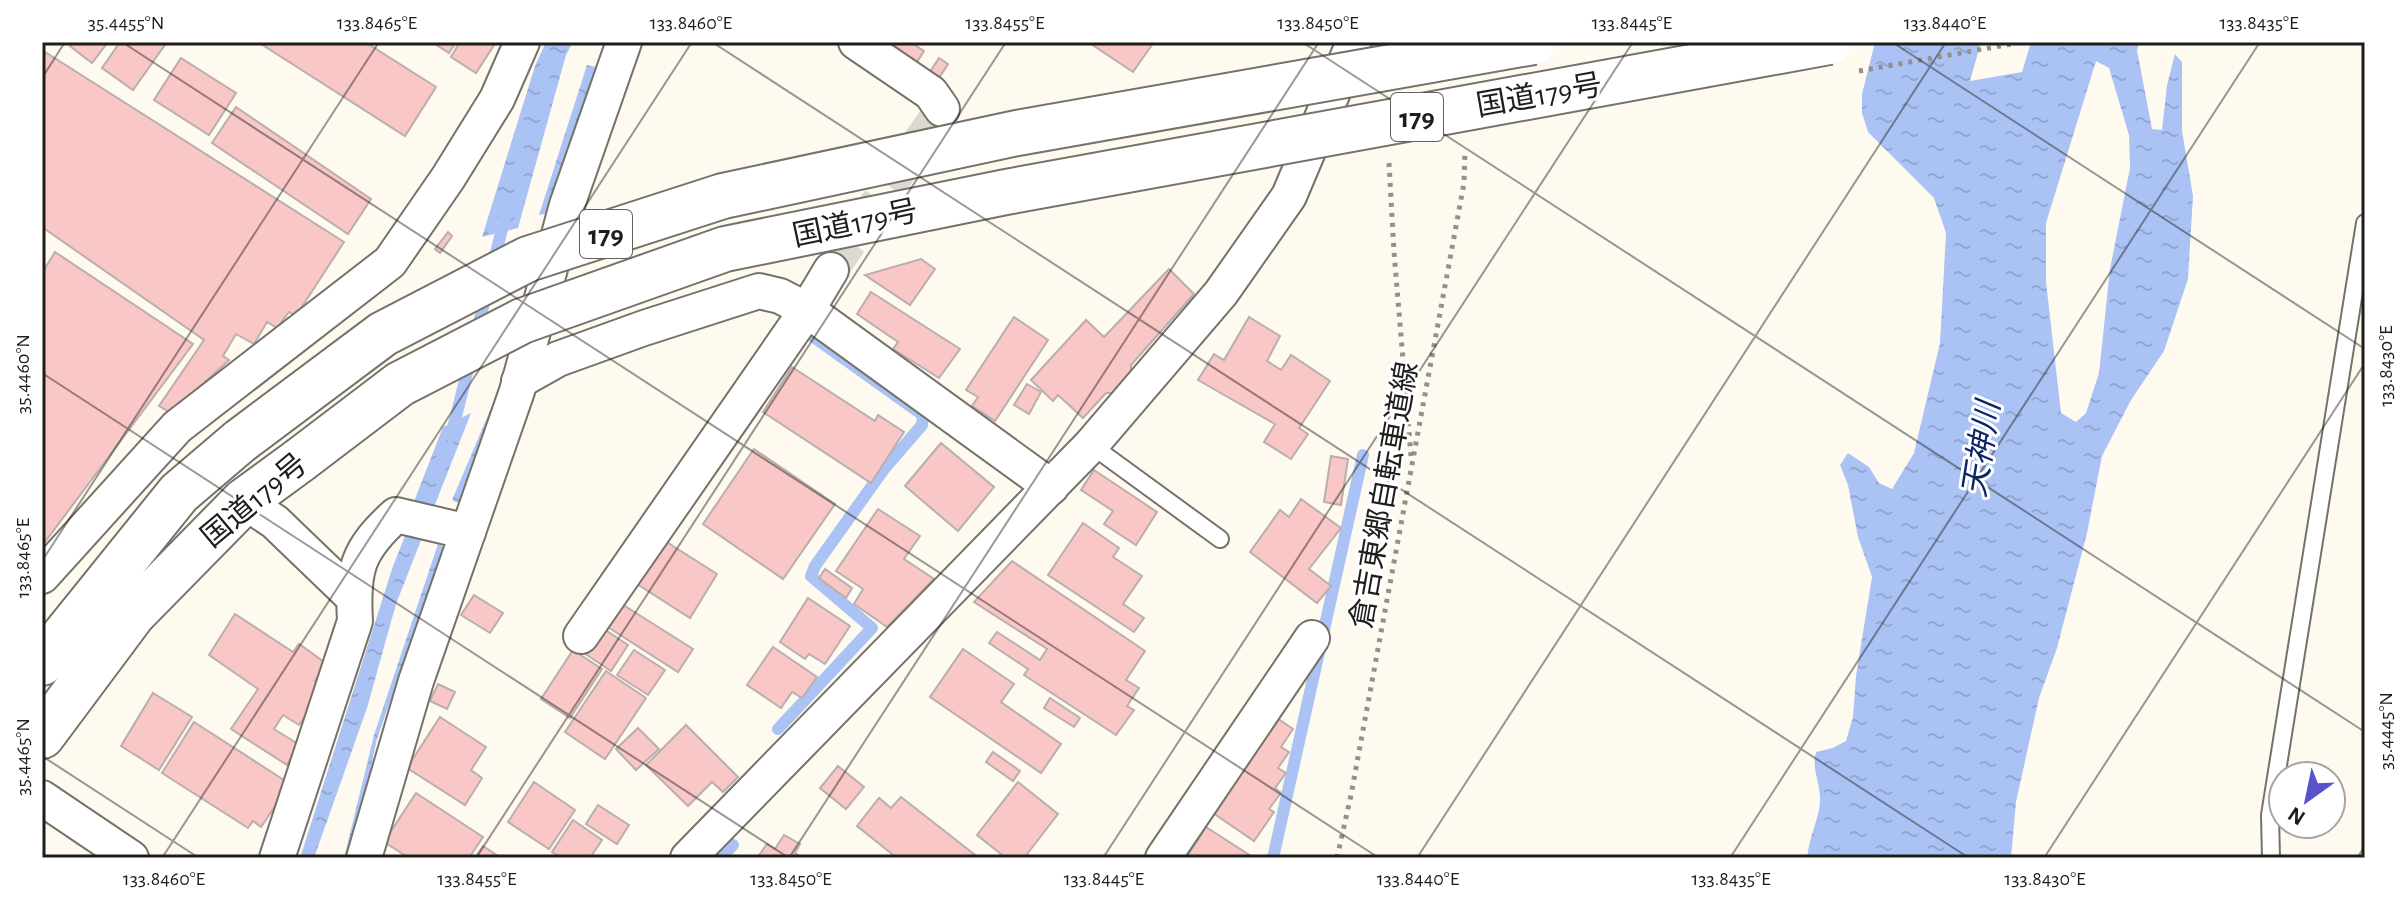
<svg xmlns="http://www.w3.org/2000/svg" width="2407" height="900" viewBox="0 0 2407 900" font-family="'Alegreya Sans','Noto Sans JP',sans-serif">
  <defs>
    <pattern id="water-ripples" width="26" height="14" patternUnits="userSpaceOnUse" patternTransform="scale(2)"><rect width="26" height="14" fill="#abc3f4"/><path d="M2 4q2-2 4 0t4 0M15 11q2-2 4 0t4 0" fill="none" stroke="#93a7d1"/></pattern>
  </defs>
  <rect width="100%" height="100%" fill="#fefaf0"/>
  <!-- water -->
  <g fill="url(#water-ripples)" fill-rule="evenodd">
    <polygon points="546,42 573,42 566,55 518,228 482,237 535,66"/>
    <path d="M1875,42H1981L1970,81L2022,72L2031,42H2140L2137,50L2152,129L2162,130L2167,85L2175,54L2182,62V131L2193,196L2188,279L2164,351L2131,400L2102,456L2087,533L2057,648L2039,698L2016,802L2011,858H1807C1809,838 1819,818 1820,802C1821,785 1811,768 1816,752L1833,748L1846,741L1853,717L1856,676L1872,577L1858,537L1848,485L1840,465L1848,453L1869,467L1879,483L1892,489L1914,453L1940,343L1946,233L1934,198L1868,132L1862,113V94ZM2096,61L2109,68L2129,135L2130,168L2110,269L2099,373L2086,413L2076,422L2061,413L2046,282V223Z"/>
    <polygon points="587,65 596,67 551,213 539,215"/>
    <polygon points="506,391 458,503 452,500 497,394"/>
    <polygon points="471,413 396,604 367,708 314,858 300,858 393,566 409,526 413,504 443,427"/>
    <polygon points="438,544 444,547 377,739 352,854 350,858 344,858 374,735"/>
  </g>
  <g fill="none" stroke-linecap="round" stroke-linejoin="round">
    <!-- stream -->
    <g stroke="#abc3f4" stroke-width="12">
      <polyline points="493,265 505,217"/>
      <polyline points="477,331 487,291"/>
      <polyline points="451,436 470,361"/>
      <polyline points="778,729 872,628 811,576 815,566 884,469 922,425 923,415 811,335"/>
      <polyline points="720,858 733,845"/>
      <polyline points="1273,858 1363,455"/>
    </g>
  </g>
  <!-- building -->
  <g fill="#f8c7c6" stroke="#baaeae" stroke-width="2">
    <polygon points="73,42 108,42 92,63 70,46"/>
    <polygon points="120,42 167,42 133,90 102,68"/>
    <polygon points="258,42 365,42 436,87 405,136"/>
    <polygon points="432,42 456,42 449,53"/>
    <polygon points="460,42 496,42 476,73 451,57"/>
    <polygon points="881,42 910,42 924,51 915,65"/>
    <polygon points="1088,42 1154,42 1133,72"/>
    <polygon points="42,50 344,242 296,316 289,312 277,328 267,322 254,344 236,334 223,356 229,360 171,413 159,406 204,340 42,227"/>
    <polygon points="181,58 236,93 209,135 154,100"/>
    <polygon points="939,58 948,64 937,81 928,75"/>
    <polygon points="236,107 371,199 348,234 212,143"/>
    <polygon points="448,232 452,236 440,253 435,249"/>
    <polygon points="55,252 193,344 42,546 42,273"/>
    <polygon points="921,259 935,269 910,305 865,275"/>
    <polygon points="1169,269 1194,294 1131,365 1131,377 1116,393 1106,393 1083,418 1058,395 1053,401 1031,380 1086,320 1104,337"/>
    <polygon points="871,292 960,349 939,378 893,349 898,342 857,314"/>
    <polygon points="1014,317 1048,340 995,421 972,406 978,397 966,390"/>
    <polygon points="1249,317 1280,336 1267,361 1281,370 1291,355 1330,381 1299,428 1308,434 1291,459 1264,442 1275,424 1198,380 1214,354 1224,360"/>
    <polygon points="792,367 875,421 878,415 904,432 871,483 763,412"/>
    <polygon points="1027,384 1041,392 1029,414 1014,405"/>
    <polygon points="941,443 994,487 958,531 905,486"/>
    <polygon points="754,449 835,504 783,579 703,524"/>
    <polygon points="1331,456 1348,459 1341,505 1324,502"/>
    <polygon points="1094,470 1157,512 1136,545 1104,524 1113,511 1081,490"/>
    <polygon points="1301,499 1341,528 1309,569 1331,586 1317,603 1250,552 1280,510 1289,517"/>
    <polygon points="878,509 920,536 904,559 934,579 887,627 854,604 863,589 836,571"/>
    <polygon points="1083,523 1119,548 1113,557 1142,576 1123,604 1144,618 1134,632 1048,575"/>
    <polygon points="662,539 717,574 690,618 634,582"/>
    <polygon points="1012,561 1145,651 1126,680 1139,688 1127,706 1134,710 1116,735 1024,675 1028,669 989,643 997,632 1040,660 1047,649 974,602"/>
    <polygon points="825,569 852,588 846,598 819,578"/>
    <polygon points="474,595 503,613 490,633 461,615"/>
    <polygon points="808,598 850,626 825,664 809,654 805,659 780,642"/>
    <polygon points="617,601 693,649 678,672 603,624"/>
    <polygon points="235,614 293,652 299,644 327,664 315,681 325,688 299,725 283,715 274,729 298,744 287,765 231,729 258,689 209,655"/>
    <polygon points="601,627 628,645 611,671 584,653"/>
    <polygon points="773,647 817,677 802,698 792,692 781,708 747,685"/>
    <polygon points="963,649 1014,684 1001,702 1061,744 1041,773 930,697"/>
    <polygon points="573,650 602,669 570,718 541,699"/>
    <polygon points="634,650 665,670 648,695 617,675"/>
    <polygon points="606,671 646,698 605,759 565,732"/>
    <polygon points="438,684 455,692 447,709 430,701"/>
    <polygon points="153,693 192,717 159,770 121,746"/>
    <polygon points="1050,698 1080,718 1074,727 1044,708"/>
    <polygon points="440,717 486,747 471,770 482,778 465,805 407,768"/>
    <polygon points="1277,718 1293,729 1281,747 1289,752 1278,768 1286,773 1275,788 1281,793 1269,809 1274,812 1254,841 1213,813"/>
    <polygon points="194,722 290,784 261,827 253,821 248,828 162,773"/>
    <polygon points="686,725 738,777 723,792 712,782 688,806 646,765"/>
    <polygon points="638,728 659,749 636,770 616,749"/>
    <polygon points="993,752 1020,771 1013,781 986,762"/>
    <polygon points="838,766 864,787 846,809 820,788"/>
    <polygon points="534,782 575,810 549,849 508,822"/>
    <polygon points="1018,782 1058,814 1024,858 1006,858 977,835"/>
    <polygon points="416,793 483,837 469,858 404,858 406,856 384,842"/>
    <polygon points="901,797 979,858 897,858 857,826 879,798 891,808"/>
    <polygon points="598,805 629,825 617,844 586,824"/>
    <polygon points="573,820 602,840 590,858 561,858 552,852"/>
    <polygon points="1206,827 1254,858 1186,858"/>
    <polygon points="784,835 800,844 795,853 803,858 757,858 767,844 775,849"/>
    <polygon points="483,846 501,858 475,858"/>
  </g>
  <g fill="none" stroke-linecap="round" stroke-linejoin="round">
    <!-- minor-tunnel -->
    <polyline stroke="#dcd9d0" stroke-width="34" stroke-dasharray="34 17" stroke-linecap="butt" points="831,270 942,109"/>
    <!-- service casing -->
    <g stroke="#75726a" stroke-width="20">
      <g id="service">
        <polyline points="1091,445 1220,539"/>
        <polyline points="2271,858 2270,815 2365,223"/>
      </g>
    </g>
    <!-- minor casing -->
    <g stroke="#75726a" stroke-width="38">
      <g id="minor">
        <polyline points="856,42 931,93 942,109"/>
        <polyline points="519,381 558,359 644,328 759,291 780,296 807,310 1051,487"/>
        <polyline points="244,501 275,522 353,597"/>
        <polyline points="42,576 177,427 390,262 448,178 497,99 522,42"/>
        <polyline points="581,636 807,310 831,270"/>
        <polyline points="42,798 131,858"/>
        <path d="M277,858L355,621C352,570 357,550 396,515L468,532"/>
        <polyline points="364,858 416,681 517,391 567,205 624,42"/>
        <polyline points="688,858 1091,445 1221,293 1289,196 1354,42"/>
        <polyline points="1163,858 1312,638"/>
      </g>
    </g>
    <!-- trunk casing -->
    <g stroke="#75726a" stroke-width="48">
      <g id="trunk">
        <polyline points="42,663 179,493 240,441"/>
        <polyline points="42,736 133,614 244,501 300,460"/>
      </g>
    </g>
    <!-- path -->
    <g stroke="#94918a" stroke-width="5" stroke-dasharray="4 6" stroke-linecap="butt">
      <polyline points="1859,71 2023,42"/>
      <polyline points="1389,163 1394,252 1411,456"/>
      <polyline points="1337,858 1351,795 1464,183 1465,150"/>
    </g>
    <!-- service -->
    <use href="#service" stroke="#fff" stroke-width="16"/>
    <!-- minor -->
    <use href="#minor" stroke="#fff" stroke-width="34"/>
    <!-- trunk -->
    <use href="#trunk" stroke="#fff" stroke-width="44"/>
    <!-- trunk-bridge casing -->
    <g stroke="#75726a" stroke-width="48" stroke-linecap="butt">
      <g id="trunk-bridge">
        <polyline points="240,441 383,334 528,259 723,196 1017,133 1533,42"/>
        <polyline points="300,460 400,384 522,321 725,249 1006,192 1829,42"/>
      </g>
    </g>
    <!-- trunk-bridge -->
    <use href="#trunk-bridge" stroke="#fff" stroke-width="44"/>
  </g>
  <!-- ticks -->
  <path fill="none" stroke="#1e1d1a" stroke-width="2" stroke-opacity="0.45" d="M122,42L1379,858M712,42L1969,858M1302,42L2365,732M1892,42L2365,349M42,78L65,42M42,373L789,858M42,561L379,42M42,756L199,858M162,858L692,42M476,858L1006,42M789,858L1319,42M1103,858L1633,42M1417,858L1946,42M1730,858L2260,42M2044,858L2365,363M2357,858L2365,846"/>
  <g text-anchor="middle" stroke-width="6" stroke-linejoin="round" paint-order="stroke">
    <!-- shield labels -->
    <g fill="#fff" stroke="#62615f" stroke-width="2">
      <rect x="1391" y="93" width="52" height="48" rx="6"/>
      <rect x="580" y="210" width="52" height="48" rx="6"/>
    </g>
    <g font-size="28" font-weight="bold" fill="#1e1d1a">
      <text x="1417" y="127">179</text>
      <text x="606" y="244">179</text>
    </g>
    <!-- street labels -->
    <g font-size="30" fill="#1e1d1a" stroke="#fff">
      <text transform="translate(1539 95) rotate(-10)" y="10">国道179号</text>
      <text transform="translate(855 223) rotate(-12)" y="10">国道179号</text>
      <text transform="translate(1384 495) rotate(-80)" y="10">倉吉東郷自転車道線</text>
      <text transform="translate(254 500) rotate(-40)" y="10">国道179号</text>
    </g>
    <!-- water labels -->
    <g font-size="32" font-style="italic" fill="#0d266a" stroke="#fff">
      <text transform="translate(1981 449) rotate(-81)" y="11">天神川</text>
    </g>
  </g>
  <!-- border -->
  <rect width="2407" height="900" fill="none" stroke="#ffffff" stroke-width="88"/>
  <!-- north arrow -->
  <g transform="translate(2307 800) rotate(213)"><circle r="38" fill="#ffffff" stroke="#a5a5a3" stroke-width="2"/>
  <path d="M0-6L14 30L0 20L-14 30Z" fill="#5853cb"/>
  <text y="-12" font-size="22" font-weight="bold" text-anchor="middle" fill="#1e1d1a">N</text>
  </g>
  <rect x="44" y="44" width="2319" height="812" fill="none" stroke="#1e1d1a" stroke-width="3"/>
  <g font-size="20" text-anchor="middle" fill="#1e1d1a">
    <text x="126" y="29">35.4455°N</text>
    <text x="377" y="29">133.8465°E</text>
    <text x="691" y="29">133.8460°E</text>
    <text x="1005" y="29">133.8455°E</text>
    <text x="1318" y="29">133.8450°E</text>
    <text x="1632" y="29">133.8445°E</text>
    <text x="1945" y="29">133.8440°E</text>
    <text x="2259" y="29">133.8435°E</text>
    <text transform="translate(2385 366) rotate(-90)" y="7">133.8430°E</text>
    <text transform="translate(22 374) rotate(-90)" y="7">35.4460°N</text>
    <text transform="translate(22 558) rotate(-90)" y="7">133.8465°E</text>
    <text transform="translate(2385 731) rotate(-90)" y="7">35.4445°N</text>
    <text transform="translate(22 757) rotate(-90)" y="7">35.4465°N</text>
    <text x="164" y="885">133.8460°E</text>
    <text x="477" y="885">133.8455°E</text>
    <text x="791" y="885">133.8450°E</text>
    <text x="1104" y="885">133.8445°E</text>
    <text x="1418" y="885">133.8440°E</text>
    <text x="1731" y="885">133.8435°E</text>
    <text x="2045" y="885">133.8430°E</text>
  </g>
</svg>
